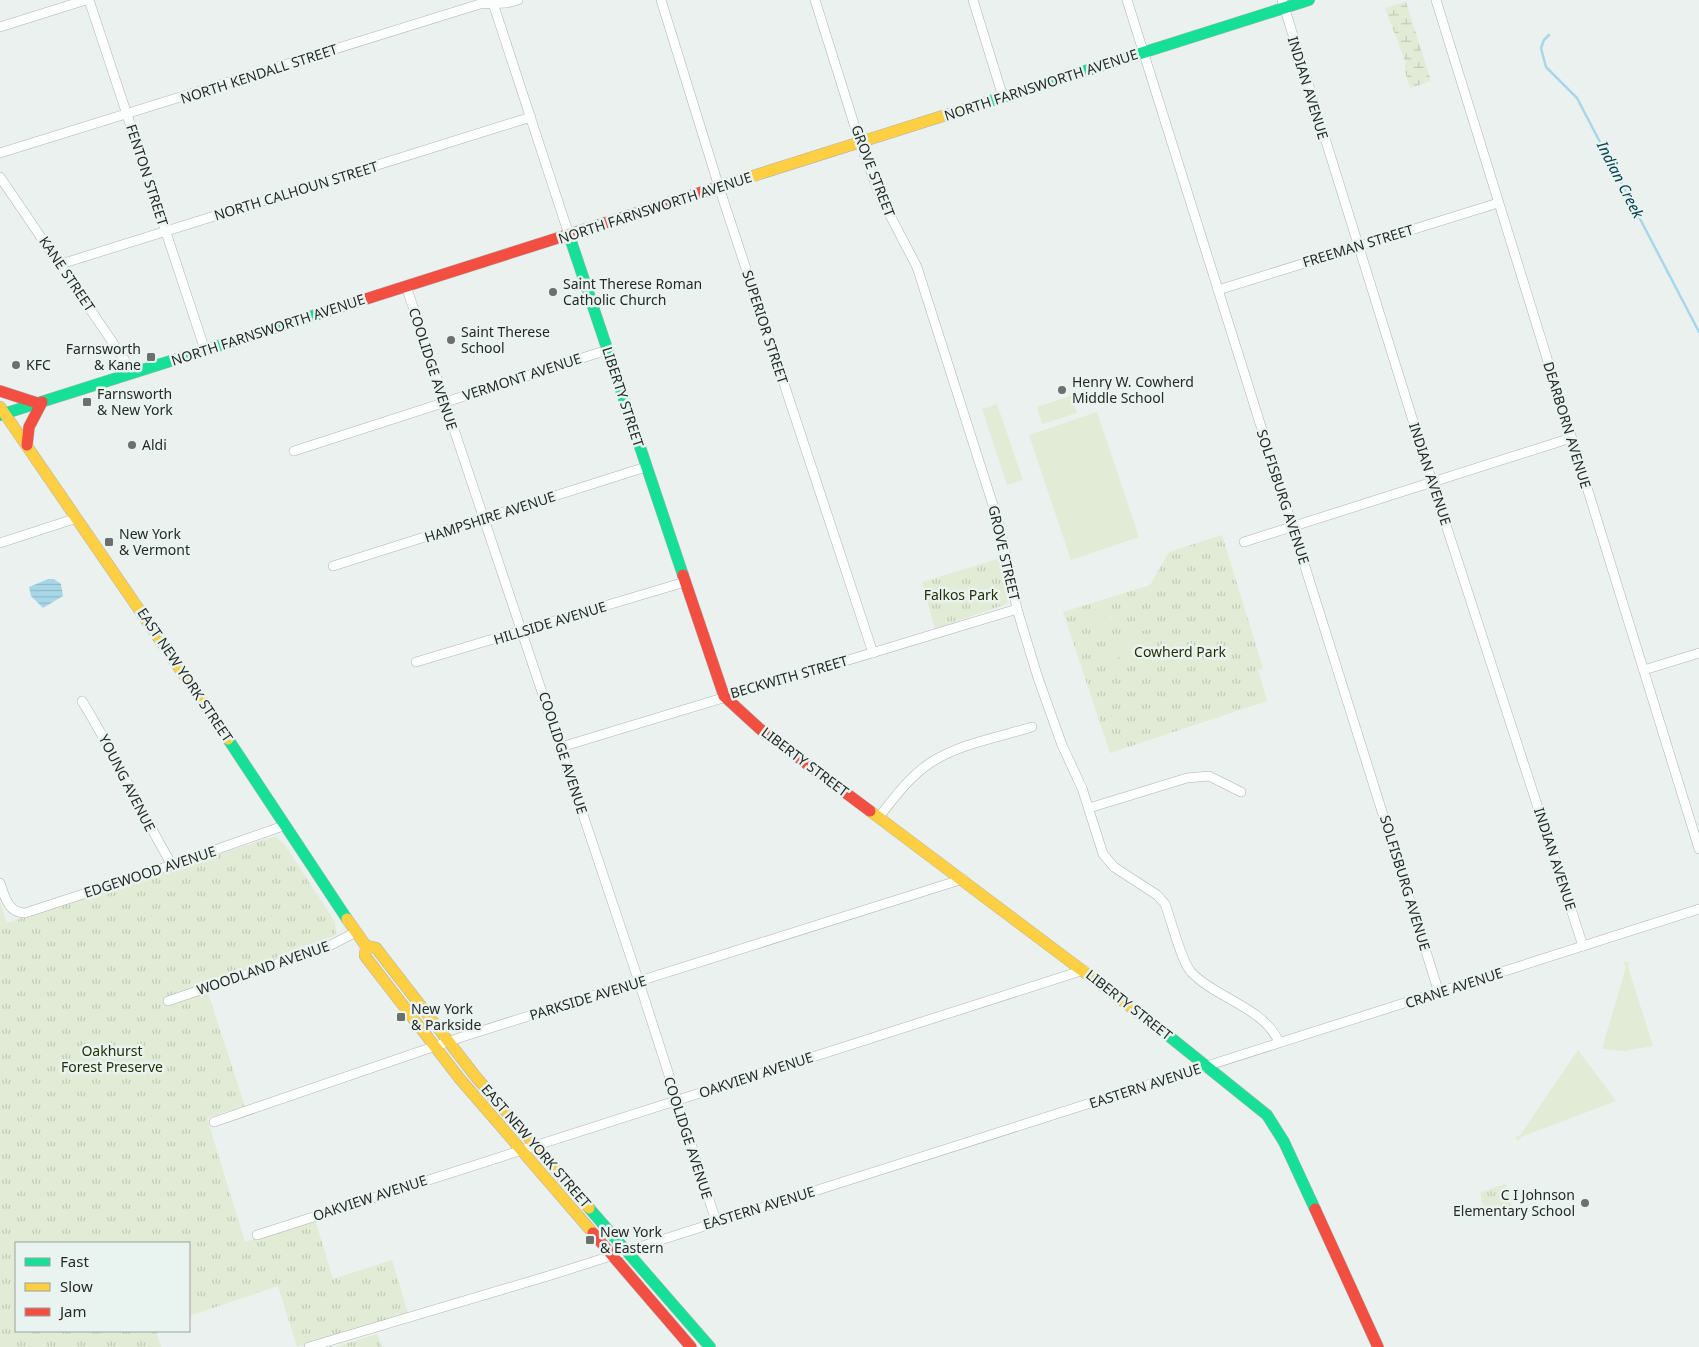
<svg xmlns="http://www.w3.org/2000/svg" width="1699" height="1347" viewBox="0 0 1699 1347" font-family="'Noto Sans',sans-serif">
  <defs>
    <pattern id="wetland-marsh" width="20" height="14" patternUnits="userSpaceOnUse" patternTransform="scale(1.25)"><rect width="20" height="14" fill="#e1ebd5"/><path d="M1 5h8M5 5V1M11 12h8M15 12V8" fill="none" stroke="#c1cab7"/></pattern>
    <pattern id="park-tufts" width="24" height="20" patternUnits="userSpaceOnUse" patternTransform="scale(1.25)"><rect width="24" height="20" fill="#e1ebd5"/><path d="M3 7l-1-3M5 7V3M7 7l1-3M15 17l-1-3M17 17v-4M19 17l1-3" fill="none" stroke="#c1cab7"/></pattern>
    <pattern id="water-rules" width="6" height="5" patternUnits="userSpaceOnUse" patternTransform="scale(1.25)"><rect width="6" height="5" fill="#a8d7e9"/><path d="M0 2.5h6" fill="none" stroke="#90b9c8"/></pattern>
  </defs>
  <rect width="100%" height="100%" fill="#ebf1ef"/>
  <!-- wetland -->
  <polygon fill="url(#wetland-marsh)" points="1406,2 1431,81 1410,88 1405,71 1405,61 1385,8"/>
  <!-- park -->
  <g fill="url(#park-tufts)">
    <polygon points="1222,535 1263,668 1258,670 1267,701 1110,753 1063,612 1150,585 1169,552"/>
    <polygon points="1001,558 1009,597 1006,604 935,629 922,582"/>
    <polygon points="271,837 277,837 285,845 335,922 336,935 205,984 245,1106 207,1118 245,1242 315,1219 333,1279 392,1260 408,1313 297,1347 278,1286 189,1316 189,1243 16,1243 16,1331 156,1331 161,1347 0,1347 0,902 7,923"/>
    <polygon points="1506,1184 1512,1207 1485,1214 1480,1192"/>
    <polygon points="377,1334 382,1347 335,1347"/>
  </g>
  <!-- garden -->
  <g fill="#e1ebd5">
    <polygon points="1071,396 1077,413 1042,424 1037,407"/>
    <polygon points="997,404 1023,480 1007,485 982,409"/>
    <polygon points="1097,412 1139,537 1071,560 1029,435"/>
    <polygon points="1150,609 1156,627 1139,632 1134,614"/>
    <polygon points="1104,615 1109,631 1097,635 1092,619"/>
    <polygon points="1139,632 1144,650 1111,660 1106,642"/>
    <polygon points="1624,962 1629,962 1628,967 1653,1046 1624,1051 1602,1049 1626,967"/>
    <polygon points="1578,1050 1616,1101 1521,1137 1518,1141 1515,1137 1520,1135"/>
  </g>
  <!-- water -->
  <polygon fill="url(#water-rules)" points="48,579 54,579 61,584 63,596 43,608 31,596 29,587"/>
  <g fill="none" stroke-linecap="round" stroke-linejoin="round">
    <!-- stream -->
    <polyline stroke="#a8d7e9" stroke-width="2.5" points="1549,35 1544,40 1541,48 1546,67 1577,98 1699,332"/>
    <!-- street casing -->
    <g stroke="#b0b4b2" stroke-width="10">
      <g id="street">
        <polyline points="89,0 205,350"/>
        <polyline points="492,0 569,235"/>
        <polyline points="661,0 719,187 873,653"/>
        <path d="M815,0L860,143L880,196L917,267L1000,527L1017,609L1038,678L1062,745L1082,788L1103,854L1114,867L1157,895L1165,904C1171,919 1181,961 1191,972C1217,999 1263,1007 1279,1042"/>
        <polyline points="973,0 1003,97"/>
        <polyline points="1127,0 1439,993"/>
        <polyline points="1282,0 1432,482 1583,946"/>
        <polyline points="1436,0 1699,849"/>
        <polyline points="0,27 86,0"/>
        <polyline points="0,153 480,4 507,3 518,0"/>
        <polyline points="0,177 124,359 131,374"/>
        <polyline points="61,264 531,117"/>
        <polyline points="406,286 639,982 716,1221"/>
        <polyline points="1218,290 1498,203"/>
        <polyline points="294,451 607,350"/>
        <polyline points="1244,542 1571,438"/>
        <polyline points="0,543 77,518"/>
        <polyline points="333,566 646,467"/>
        <polyline points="416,662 685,582"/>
        <polyline points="1644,670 1699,653"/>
        <path d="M82,701C115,754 140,811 172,865"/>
        <polyline points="561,747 1017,609"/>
        <polyline points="1089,808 1187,778 1209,776 1241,792"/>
        <path d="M879,817C894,798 909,777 930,763C959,744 999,737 1032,727"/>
        <path d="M0,883C5,897 8,913 25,913L172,865L286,825"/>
        <polyline points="168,1001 329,946 356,932"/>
        <polyline points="214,1122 462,1037 963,879"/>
        <polyline points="257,1235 1084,970"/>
        <polyline points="309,1347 548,1276 1699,909"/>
      </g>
    </g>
    <!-- fast casing -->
    <g stroke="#b0b4b2" stroke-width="12">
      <g id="fast">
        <polyline points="984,103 1309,0"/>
        <polyline points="569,235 683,575"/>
        <polyline points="0,415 325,312"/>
        <polyline points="228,739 347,919"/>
        <polyline points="1160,1029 1267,1115 1284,1142 1315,1209"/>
        <polyline points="589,1208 710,1347"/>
      </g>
    </g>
    <!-- slow casing -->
    <g stroke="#b0b4b2" stroke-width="12">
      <g id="slow">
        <polyline points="718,187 984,103"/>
        <polyline points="0,407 228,739"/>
        <polyline points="870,811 1160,1029"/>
        <polyline points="347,919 366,946 365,956 460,1079 593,1233"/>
        <polyline points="366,946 376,948 476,1077 589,1208"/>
      </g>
    </g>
    <!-- jam casing -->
    <g stroke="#b0b4b2" stroke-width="12">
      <g id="jam">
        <polyline points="325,312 718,187"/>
        <polyline points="0,391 37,403"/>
        <polyline points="27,445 29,427 42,402"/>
        <polyline points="683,575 724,696 760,729 870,811"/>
        <polyline points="1315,1209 1378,1347"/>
        <polyline points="593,1233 691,1347"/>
      </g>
    </g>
    <!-- street -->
    <use href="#street" stroke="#fcfdfd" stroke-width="9"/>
    <!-- fast -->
    <use href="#fast" stroke="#16e098" stroke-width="11"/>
    <!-- slow -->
    <use href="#slow" stroke="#ffcf43" stroke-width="11"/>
    <!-- jam -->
    <use href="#jam" stroke="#f24e42" stroke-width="11"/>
  </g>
  <!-- markers -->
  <g fill="#6b6f6e" stroke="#e9f3f0" stroke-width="2">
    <circle cx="553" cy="292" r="5"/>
    <circle cx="451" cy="340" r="5"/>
    <rect x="146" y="352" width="10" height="10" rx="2.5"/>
    <circle cx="16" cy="365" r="5"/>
    <circle cx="1062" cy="390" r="5"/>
    <rect x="82" y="397" width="10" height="10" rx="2.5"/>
    <circle cx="132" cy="445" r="5"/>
    <rect x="104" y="537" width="10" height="10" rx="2.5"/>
    <rect x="396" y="1012" width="10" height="10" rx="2.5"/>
    <circle cx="1585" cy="1203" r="5"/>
    <rect x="585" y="1235" width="10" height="10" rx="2.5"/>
  </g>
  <g text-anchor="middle" stroke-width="5" stroke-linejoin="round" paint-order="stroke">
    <!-- street labels -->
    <g font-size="14" fill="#262928" stroke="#e9f3f0">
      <text transform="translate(259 74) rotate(-18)" y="5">NORTH KENDALL STREET</text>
      <text transform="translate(1041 85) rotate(-18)" y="5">NORTH FARNSWORTH AVENUE</text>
      <text transform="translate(1308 88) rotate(73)" y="5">INDIAN AVENUE</text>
      <text transform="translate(873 171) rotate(69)" y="5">GROVE STREET</text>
      <text transform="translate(147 175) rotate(72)" y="5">FENTON STREET</text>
      <text transform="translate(296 191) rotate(-17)" y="5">NORTH CALHOUN STREET</text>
      <text transform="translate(655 208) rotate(-18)" y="5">NORTH FARNSWORTH AVENUE</text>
      <text transform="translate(1358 246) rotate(-17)" y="5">FREEMAN STREET</text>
      <text transform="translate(67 274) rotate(56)" y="5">KANE STREET</text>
      <text transform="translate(765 327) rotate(72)" y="5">SUPERIOR STREET</text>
      <text transform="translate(268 330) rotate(-18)" y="5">NORTH FARNSWORTH AVENUE</text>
      <text transform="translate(433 369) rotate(72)" y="5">COOLIDGE AVENUE</text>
      <text transform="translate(522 377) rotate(-18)" y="5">VERMONT AVENUE</text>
      <text transform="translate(623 397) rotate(72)" y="5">LIBERTY STREET</text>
      <text transform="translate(1567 425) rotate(73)" y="5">DEARBORN AVENUE</text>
      <text transform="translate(1430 474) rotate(72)" y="5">INDIAN AVENUE</text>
      <text transform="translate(1283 497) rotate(72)" y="5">SOLFISBURG AVENUE</text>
      <text transform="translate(490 517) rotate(-18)" y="5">HAMPSHIRE AVENUE</text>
      <text transform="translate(1004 553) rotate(77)" y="5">GROVE STREET</text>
      <text transform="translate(550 623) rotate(-17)" y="5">HILLSIDE AVENUE</text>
      <text transform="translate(185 675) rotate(56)" y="5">EAST NEW YORK STREET</text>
      <text transform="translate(789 677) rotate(-16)" y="5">BECKWITH STREET</text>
      <text transform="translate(563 753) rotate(72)" y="5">COOLIDGE AVENUE</text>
      <text transform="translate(805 762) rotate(37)" y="5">LIBERTY STREET</text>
      <text transform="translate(127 783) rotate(63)" y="5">YOUNG AVENUE</text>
      <text transform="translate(1555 859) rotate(72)" y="5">INDIAN AVENUE</text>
      <text transform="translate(150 872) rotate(-18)" y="5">EDGEWOOD AVENUE</text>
      <text transform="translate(1405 883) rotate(73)" y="5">SOLFISBURG AVENUE</text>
      <text transform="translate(263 968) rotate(-19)" y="5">WOODLAND AVENUE</text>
      <text transform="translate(1454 988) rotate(-18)" y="5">CRANE AVENUE</text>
      <text transform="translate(588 998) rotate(-17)" y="5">PARKSIDE AVENUE</text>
      <text transform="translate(1129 1005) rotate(38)" y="5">LIBERTY STREET</text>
      <text transform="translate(756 1075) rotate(-18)" y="5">OAKVIEW AVENUE</text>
      <text transform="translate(1145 1086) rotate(-18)" y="5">EASTERN AVENUE</text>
      <text transform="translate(688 1138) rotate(72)" y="5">COOLIDGE AVENUE</text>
      <text transform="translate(536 1146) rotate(49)" y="5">EAST NEW YORK STREET</text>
      <text transform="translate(370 1198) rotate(-18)" y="5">OAKVIEW AVENUE</text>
      <text transform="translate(759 1208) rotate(-17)" y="5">EASTERN AVENUE</text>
    </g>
    <!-- poi labels -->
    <g font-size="14" fill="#262928" stroke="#e9f3f0" text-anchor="start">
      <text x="563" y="289">Saint Therese Roman<tspan x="563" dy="16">Catholic Church</tspan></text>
      <text x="461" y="337">Saint Therese<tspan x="461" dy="16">School</tspan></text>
      <text x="141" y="354" text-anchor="end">Farnsworth<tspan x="141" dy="16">&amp; Kane</tspan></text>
      <text x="26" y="370">KFC</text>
      <text x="1072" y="387">Henry W. Cowherd<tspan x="1072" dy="16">Middle School</tspan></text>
      <text x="97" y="399">Farnsworth<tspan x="97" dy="16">&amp; New York</tspan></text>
      <text x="142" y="450">Aldi</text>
      <text x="119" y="539">New York<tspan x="119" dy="16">&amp; Vermont</tspan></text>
      <text x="411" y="1014">New York<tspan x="411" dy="16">&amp; Parkside</tspan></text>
      <text x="1575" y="1200" text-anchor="end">C I Johnson<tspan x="1575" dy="16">Elementary School</tspan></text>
      <text x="600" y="1237">New York<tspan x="600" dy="16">&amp; Eastern</tspan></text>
    </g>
    <!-- park labels -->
    <g font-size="14" fill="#253007" stroke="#e9f3f0">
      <text x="961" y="600">Falkos Park</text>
      <text x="1180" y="657">Cowherd Park</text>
      <text x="112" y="1056">Oakhurst<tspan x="112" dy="16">Forest Preserve</tspan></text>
    </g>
    <!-- water labels -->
    <g font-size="15" font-style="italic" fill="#094255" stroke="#e9f3f0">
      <text transform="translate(1620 180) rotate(63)" y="5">Indian Creek</text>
    </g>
  </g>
  <!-- legend -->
  <rect x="15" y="1242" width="175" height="90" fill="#e9f3f0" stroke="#9ba2a0"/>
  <rect x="25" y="1258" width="25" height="8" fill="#16e098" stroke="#9ba2a0"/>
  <text x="60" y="1267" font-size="15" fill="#262928">Fast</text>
  <rect x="25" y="1283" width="25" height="8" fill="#ffcf43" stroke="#9ba2a0"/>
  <text x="60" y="1292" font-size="15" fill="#262928">Slow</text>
  <rect x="25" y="1308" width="25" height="8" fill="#f24e42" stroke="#9ba2a0"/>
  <text x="60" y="1317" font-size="15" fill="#262928">Jam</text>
</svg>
